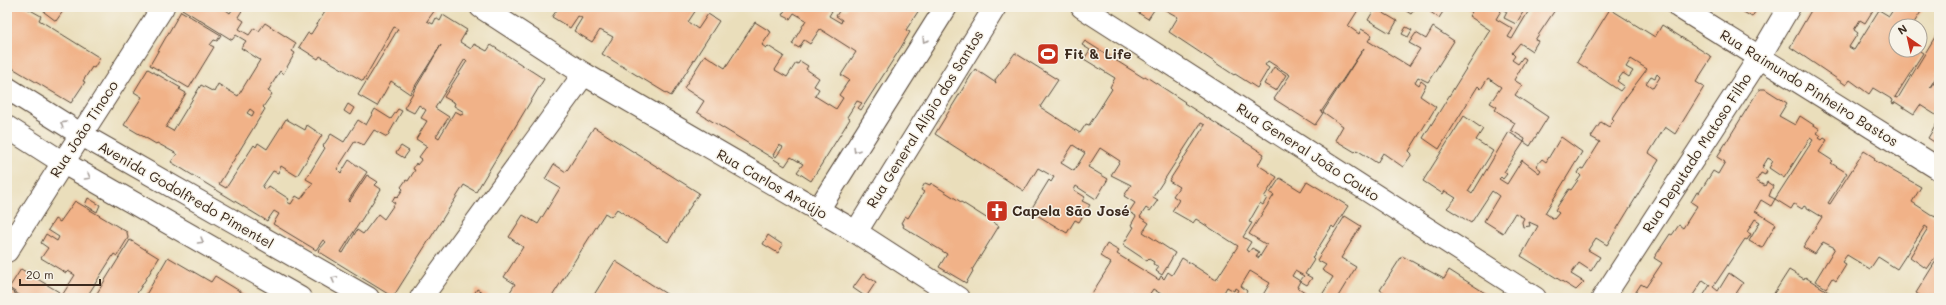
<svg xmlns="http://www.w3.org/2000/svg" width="1946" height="305" viewBox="0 0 1946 305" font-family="Mali,sans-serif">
  <rect width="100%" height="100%" fill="#f7f3e8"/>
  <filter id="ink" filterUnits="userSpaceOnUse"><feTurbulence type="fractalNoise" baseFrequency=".025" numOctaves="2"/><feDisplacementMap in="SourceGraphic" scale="8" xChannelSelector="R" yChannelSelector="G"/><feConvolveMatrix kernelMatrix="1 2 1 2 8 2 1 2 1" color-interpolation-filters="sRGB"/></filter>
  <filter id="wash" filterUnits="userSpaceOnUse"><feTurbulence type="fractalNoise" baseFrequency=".012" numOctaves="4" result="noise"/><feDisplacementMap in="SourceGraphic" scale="16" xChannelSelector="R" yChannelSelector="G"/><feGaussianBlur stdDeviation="0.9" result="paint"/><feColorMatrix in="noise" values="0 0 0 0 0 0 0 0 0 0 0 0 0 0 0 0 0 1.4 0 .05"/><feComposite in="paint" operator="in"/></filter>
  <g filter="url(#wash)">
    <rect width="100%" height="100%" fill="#eadebb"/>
    <g id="blocks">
      <!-- building -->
      <g fill="#f1b288" fill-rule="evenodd">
        <polygon points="7,7 25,7 41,16 39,20 100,58 94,68 92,67 83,81 85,82 71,103 9,66 12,62 7,59"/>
        <polygon points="47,7 66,7 56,21 44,12"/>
        <path d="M184,7H222L230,13L234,7H240L243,9L238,17L244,21L239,29L249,35L254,28L259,31L265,23L296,43L292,51L295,53L283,74L280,71L268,91L272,94L263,107L265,109L219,184L226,188L254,145L256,147L258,143L267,149L286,119L305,130L307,125L322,135L297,176L281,166L278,173L273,171L262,187L266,190L269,186L289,199L287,202L291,204L296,196L301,199L313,183L306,179L325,148L323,146L331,134L344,142L358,120L366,125L375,109L391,119L398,109L402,111L387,137L374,130L364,145L355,141L337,169L341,173L349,160L367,172L348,201L349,202L367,175L378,182L375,185L381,189L341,252L343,253L357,230L363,234L378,214L384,219L395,203L392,201L395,196L397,198L403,189L401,187L406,180L408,181L415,170L413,169L416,163L417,165L422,159L419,157L427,146L416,139L427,121L421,118L426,110L419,105L414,113L404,108L441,45L410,94L391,81L377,106L358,95L398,29L394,27L363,81L320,56L318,59L299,47L308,33L311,34L328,7H430L435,10L427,21L433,24L436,18L440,21L443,15L467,30L460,42L471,49L474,44L487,51L491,45L544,79L476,192L464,185L393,297L318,251L326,242L323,240L316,250L273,224L279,214L274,211L267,221L171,162L177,154L157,143L156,144L124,125L142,97L134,92L148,69L181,88L179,89L186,93L166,127L173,131L201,85L214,92L218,84L238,96L260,60L241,48L246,41L236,35L232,40L182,9ZM465,59L467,61L444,97L455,103L454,106L464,112L462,115L455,111L439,138L436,136L449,117L435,108ZM250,109L254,112L252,116L247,113Z"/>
        <polygon points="559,7 698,7 688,22 698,29 708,14 719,21 671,96 602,54 613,37 600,30 592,42 574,31 582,18 578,16 570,28 552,17"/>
        <path d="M787,7H825L832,11L829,16L841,23L842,20L836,16L841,8L846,10L848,7H921L906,30L910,32L900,49L861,110L858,108L862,103L857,101L847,117L850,119L811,181L797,172L803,164L791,157L785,166L697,112L704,101L684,88L705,55L725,68L755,22L771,32L762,45L766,48L768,46L784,56L775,70L787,77L796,63L798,64L800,61L808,66L806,69L819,78L814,86L819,89L815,96L836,109L843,98L839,95L849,80L841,75L856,52L820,29L810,44L804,40L799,48L792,44L806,20L794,13L790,19L782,15ZM779,145L783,147L776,157L773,155Z"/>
        <polygon points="1129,7 1156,7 1148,19"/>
        <polygon points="1160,7 1360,7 1348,26 1359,34 1361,29 1372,35 1368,41 1409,66 1420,49 1409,43 1416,33 1426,39 1433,27 1454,41 1428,82 1418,77 1415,82 1419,85 1421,81 1426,85 1420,96 1436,107 1409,151 1412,154 1403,167 1383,153 1377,163 1357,150 1355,152 1335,140 1343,126 1323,112 1364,48 1321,112 1323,113 1315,125 1274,99 1290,75 1268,61 1265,65 1269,68 1257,88 1235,74 1234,75 1169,32 1178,17"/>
        <polygon points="1400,7 1416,7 1411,14"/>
        <polygon points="1431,7 1446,7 1439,18 1429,11"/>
        <polygon points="1464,7 1526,7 1516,24 1504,18 1507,12 1502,9 1496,19 1513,29 1508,37 1512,39 1531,7 1557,7 1535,40 1538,41 1532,51 1520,43 1512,53 1515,56 1512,60 1518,64 1523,57 1526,59 1514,80 1522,85 1515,95 1548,117 1530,146 1524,142 1525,139 1511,130 1515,123 1495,110 1497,107 1490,103 1501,87 1488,78 1481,89 1478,86 1439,149 1423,138 1490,30 1469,16 1472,12"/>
        <polygon points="1735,7 1758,7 1752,17"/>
        <polygon points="1813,7 1875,7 1865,23 1860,20 1854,30 1858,33 1849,47 1854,50 1879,10 1889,16 1895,7 1924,7 1912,26 1896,26 1896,50 1918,50 1923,53 1895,97 1898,98 1938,32 1939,33 1939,68 1936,73 1938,74 1930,87 1931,88 1939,74 1939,117 1920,105 1914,114 1895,102 1894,104 1892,103 1893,100 1873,88 1869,94 1850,80 1846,85 1790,47"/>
        <polygon points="1375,8 1397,21 1390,33 1368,20"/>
        <path d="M1610,9L1655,37L1662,25L1712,57L1696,82L1704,87L1675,134L1665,127L1649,153L1659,160L1607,245L1596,238L1588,250L1600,257L1591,271L1579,263L1571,274L1584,282L1576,290L1521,256L1538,226L1529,222L1530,226L1523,227L1522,222L1524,218L1515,213L1503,233L1484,221L1499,196L1492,191L1471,223L1447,208L1456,198L1445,191L1443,194L1423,181L1464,116L1483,129L1476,140L1493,151L1468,191L1472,194L1509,132L1524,142L1504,172L1507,174L1503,179L1501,177L1499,179L1507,184L1522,160L1539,173L1541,170L1536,166L1542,159L1546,162L1561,137L1582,152L1545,213L1554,219L1559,213L1555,210L1569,189L1571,190L1578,180L1581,176L1578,173L1581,168L1583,169L1600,142L1591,137L1601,122L1609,127L1614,120L1612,118L1623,101L1647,69L1631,59L1626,67L1633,71L1629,77L1623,73L1617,81L1624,86L1620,91L1577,62ZM1657,74L1660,77L1653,88L1646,83L1651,76L1655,78Z"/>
        <polygon points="181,11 221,35 217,41 214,40 210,45 214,47 189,88 150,65"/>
        <polygon points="1406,27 1412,30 1408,37 1402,34"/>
        <path d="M1085,41L1144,78L1145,76L1185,102L1184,103L1264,154L1258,165L1277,177L1264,197L1267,198L1263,205L1260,203L1249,222L1252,223L1243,237L1251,242L1246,250L1249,252L1252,248L1259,252L1256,256L1259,258L1267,245L1249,234L1274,195L1270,193L1280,178L1301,191L1307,181L1348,206L1334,228L1332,226L1312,258L1314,260L1305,274L1312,278L1307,285L1300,281L1304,276L1295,271L1292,276L1300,281L1297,287L1308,294L1306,298H1261L1270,283L1250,271L1241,286L1247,291L1243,298L1234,297L1238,290L1235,288L1234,291L1227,287L1221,298H1158L1161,294L1153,289L1147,298H1143L1132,292L1128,298H1089L1111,263L1100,256L1107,244L1119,251L1117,254L1159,280L1161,276L1164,279L1168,272L1172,275L1182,258L1216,280L1238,246L1196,219L1193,223L1172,211L1179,200L1173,196L1179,187L1169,181L1205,125L1201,123L1153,197L1158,200L1150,211L1146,208L1140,217L1149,223L1143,232L1175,253L1162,275L1156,271L1159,267L1153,264L1154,262L1149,259L1147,261L1123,245L1134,227L1131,225L1136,216L1129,212L1135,203L1124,196L1131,185L1111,175L1120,161L1100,148L1088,167L1108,179L1096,199L1076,186L1074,190L1085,197L1082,201L1090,205L1079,222L1075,220L1067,233L1030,211L1049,180L1051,182L1054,177L1038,168L1024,191L935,134L975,69L996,83L995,80L1015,53L1058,80L1040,107L1080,133L1086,124L1089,125L1100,108L1112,89L1110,87L1115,78L1084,59L1090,50L1082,45ZM1073,145L1085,153L1074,171L1061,163Z"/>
        <polygon points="1274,67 1286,75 1276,91 1264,84"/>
        <polygon points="1761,89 1765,89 1787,103 1779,116 1795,125 1800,116 1820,129 1817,133 1821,136 1819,138 1822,140 1824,138 1827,140 1819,152 1833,161 1831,163 1847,173 1828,203 1830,204 1864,151 1875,158 1874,160 1921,187 1912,202 1935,217 1937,214 1939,215 1939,252 1927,269 1910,257 1928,228 1925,226 1897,269 1878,257 1870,269 1847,255 1842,262 1846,265 1836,281 1832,278 1826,288 1815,281 1835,248 1823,242 1815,254 1803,247 1822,217 1804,206 1802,209 1794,204 1791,209 1775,199 1813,140 1810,138 1784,178 1769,168 1773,161 1768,158 1762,168 1767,171 1765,175 1761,173 1756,181 1765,186 1767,182 1773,186 1769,196 1775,199 1771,206 1761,200 1755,211 1776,224 1762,248 1749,241 1760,222 1755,219 1747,232 1751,234 1747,240 1745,239 1713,287 1718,291 1729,273 1743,283 1733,298 1706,298 1703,296 1710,285 1703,280 1691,298 1632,298 1641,284 1646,287 1662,263 1654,258 1670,234 1672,235 1679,225 1683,228 1697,206 1691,202 1697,192 1699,193 1713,171 1718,174 1725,162 1717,157 1758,91"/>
        <polygon points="348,104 354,108 350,115 344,111"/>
        <polygon points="1939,120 1939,145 1928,138"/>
        <polygon points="594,127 699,193 668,242 617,209 611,217 605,213 551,298 538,298 530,293 527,298 519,298 510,292 515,284 504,277 523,247 509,237 523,215 538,224 560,188 545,179 554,164 566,172"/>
        <polygon points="401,146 409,151 404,158 396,153"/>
        <polygon points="925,183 930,185 931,183 999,226 972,270 973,271 966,283 939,267 947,254 903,227 904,225 901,223 905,216 908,218 924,192 921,190"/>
        <polygon points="88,198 100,205 97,212 85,205"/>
        <polygon points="75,201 127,232 128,238 117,256 114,254 86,298 63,298 61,297 75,275 68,271 66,273 41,258 48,248 41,243 46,234 57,241 59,237 48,230 55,219 60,222"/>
        <polygon points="1345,216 1361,226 1341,258 1356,267 1337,298 1320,298 1333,277 1322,270 1326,265 1317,260"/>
        <polygon points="768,235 783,245 778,253 763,244"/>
        <polygon points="130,240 159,258 134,298 94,298"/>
        <polygon points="1402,256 1444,279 1449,270 1493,298 1382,298 1385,293 1380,290"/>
        <polygon points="1939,256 1939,298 1924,298 1916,293"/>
        <polygon points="168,257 211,282 215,276 251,298 144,298"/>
        <polygon points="615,261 668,295 666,298 592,298"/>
        <polygon points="21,269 59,292 55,298 24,298 9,288"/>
        <polygon points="1789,270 1804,279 1805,277 1838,298 1771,298"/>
        <polygon points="863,274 876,282 866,297 853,288"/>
        <polygon points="8,289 22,298 7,298"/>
        <polygon points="477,289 492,298 472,298"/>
      </g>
    </g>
  </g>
  <g filter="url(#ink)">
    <use href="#blocks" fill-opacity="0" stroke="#554536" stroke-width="1"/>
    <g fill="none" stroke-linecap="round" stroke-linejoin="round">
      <!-- minor casing -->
      <g stroke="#554536" stroke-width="24">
        <g id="minor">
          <polyline points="481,7 584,74 856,232 958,298"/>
          <polyline points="1082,7 1535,298"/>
          <polyline points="1679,7 1939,169"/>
          <polyline points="7,88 82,135 368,298"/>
          <polyline points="7,127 62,162 300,298"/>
          <polyline points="818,210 946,7"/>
          <polyline points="856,232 995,7"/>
          <path d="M7,251C58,169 111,89 163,7"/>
          <polyline points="421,298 584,74"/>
          <polyline points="1603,298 1759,58 1789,7"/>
        </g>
      </g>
      <!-- minor -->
      <use href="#minor" stroke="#fff" stroke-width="22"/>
    </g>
    <!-- one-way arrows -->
    <defs><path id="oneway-chevron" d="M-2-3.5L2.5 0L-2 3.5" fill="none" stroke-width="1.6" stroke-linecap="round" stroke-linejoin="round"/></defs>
    <g stroke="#a79f9a">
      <use href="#oneway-chevron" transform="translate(925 40) rotate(122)"/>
      <use href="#oneway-chevron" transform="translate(63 124) rotate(-148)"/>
      <use href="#oneway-chevron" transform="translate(856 150) rotate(122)"/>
      <use href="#oneway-chevron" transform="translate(88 177) rotate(30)"/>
      <use href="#oneway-chevron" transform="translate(201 241) rotate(30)"/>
      <use href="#oneway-chevron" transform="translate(334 279) rotate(-151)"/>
    </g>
  </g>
  <!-- icons -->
  <defs>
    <g id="stadium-square" transform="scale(1.15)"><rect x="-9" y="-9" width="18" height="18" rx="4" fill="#c8321e" stroke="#f7f3e8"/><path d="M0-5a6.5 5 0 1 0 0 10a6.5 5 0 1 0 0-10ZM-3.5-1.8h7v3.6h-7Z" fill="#fff"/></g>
    <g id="church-square" transform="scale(1.15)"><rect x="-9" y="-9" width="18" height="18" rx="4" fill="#c8321e" stroke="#f7f3e8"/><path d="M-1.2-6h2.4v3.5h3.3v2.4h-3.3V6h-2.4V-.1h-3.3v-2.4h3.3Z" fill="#fff"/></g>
  </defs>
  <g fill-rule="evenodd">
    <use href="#stadium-square" x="1048" y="54"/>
    <use href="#church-square" x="997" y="211"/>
  </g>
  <g text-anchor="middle" stroke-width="3" stroke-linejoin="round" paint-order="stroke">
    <!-- poi labels -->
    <g font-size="14" font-weight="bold" fill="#3b2a1e" stroke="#f7f3e8" text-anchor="start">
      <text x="1064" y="59">Fit &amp; Life</text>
      <text x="1012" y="216">Capela São José</text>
    </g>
    <!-- street labels -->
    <g font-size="14" fill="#3b2a1e" stroke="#f7f3e8">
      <text transform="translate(1809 88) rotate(32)" y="5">Rua Raimundo Pinheiro Bastos</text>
      <text transform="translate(925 119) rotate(-58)" y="5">Rua General Alípio dos Santos</text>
      <text transform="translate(84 129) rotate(-57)" y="5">Rua João Tinoco</text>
      <text transform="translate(1308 152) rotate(33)" y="5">Rua General João Couto</text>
      <text transform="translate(1697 153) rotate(-57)" y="5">Rua Deputado Matoso Filho</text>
      <text transform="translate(772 184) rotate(30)" y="5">Rua Carlos Araújo</text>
      <text transform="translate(186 195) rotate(30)" y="5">Avenida Godolfredo Pimentel</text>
    </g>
  </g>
  <!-- margin -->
  <rect width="1946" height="305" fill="none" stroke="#f7f3e8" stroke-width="24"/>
  <!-- north arrow -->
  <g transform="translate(1908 38) rotate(326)"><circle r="19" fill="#f7f3e8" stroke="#aca397"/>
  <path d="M0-3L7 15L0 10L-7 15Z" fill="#c8321e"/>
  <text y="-6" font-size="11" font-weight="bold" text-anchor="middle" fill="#3b2a1e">N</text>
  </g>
  <!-- scale -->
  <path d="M20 279v6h80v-6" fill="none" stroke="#3b2a1e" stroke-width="2"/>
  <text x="26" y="279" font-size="12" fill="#3b2a1e" stroke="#f7f3e8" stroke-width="3" paint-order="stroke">20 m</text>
</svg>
